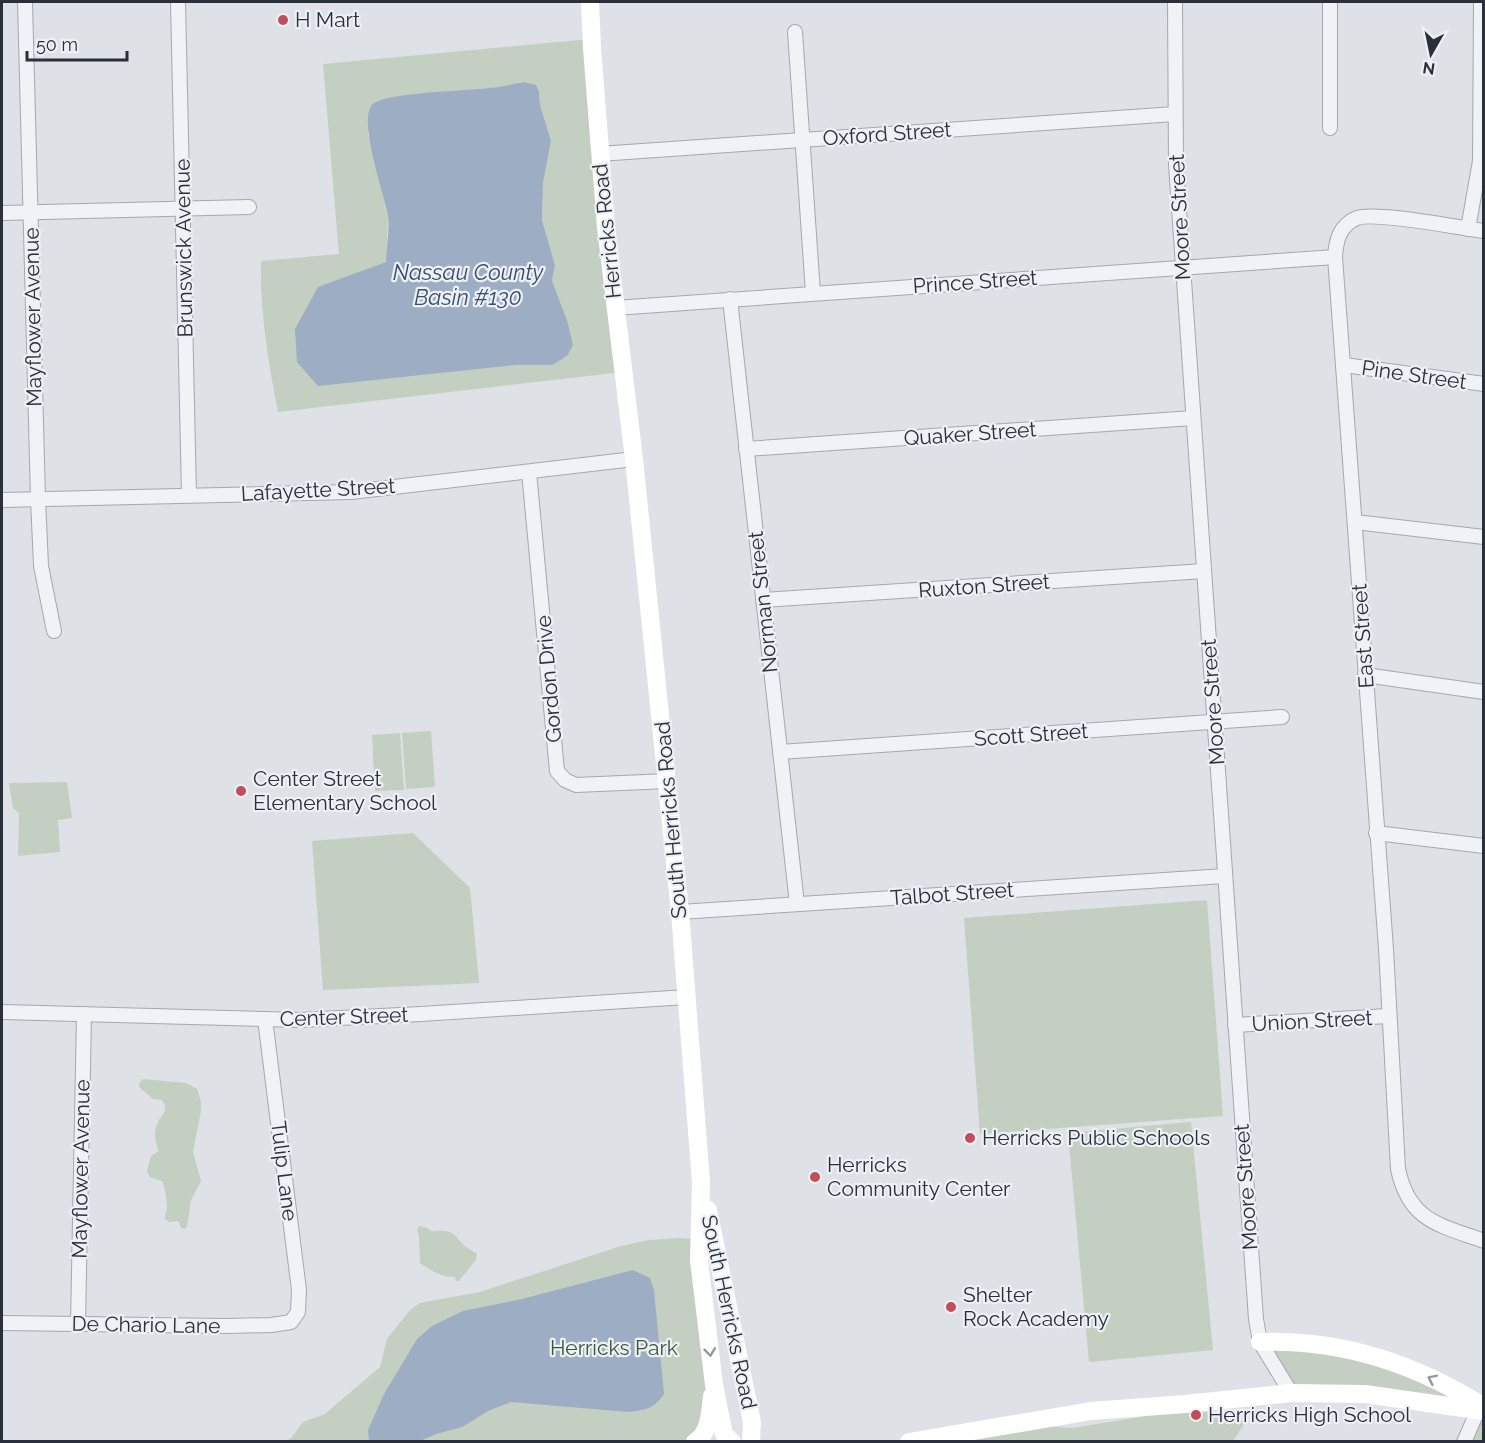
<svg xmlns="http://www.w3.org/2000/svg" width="1485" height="1443" viewBox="0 0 1485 1443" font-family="Raleway,sans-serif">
  <rect width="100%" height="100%" fill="#dee1e6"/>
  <!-- green -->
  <g fill="#c3cfc0" fill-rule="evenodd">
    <path d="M590,39L623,372L278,412C268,361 260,312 261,261L339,254L323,64ZM525,82L531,83L539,92L540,105L551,141L543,183L542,219L555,265L552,281L567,320L552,365H515L318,288L386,262L388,218L368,134L377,101L415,94L491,88Z"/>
    <polygon points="431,731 435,787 406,789 402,733"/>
    <polygon points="400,733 404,790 375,791 372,735"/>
    <polygon points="67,782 72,818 58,820 60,852 18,856 19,813 13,808 9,783"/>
    <polygon points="413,833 470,888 479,983 323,990 312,841"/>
    <polygon points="1207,900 1223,1116 980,1134 964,918"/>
    <path d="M143,1079L186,1083L197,1089L201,1102V1111L193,1152L201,1181L191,1200L187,1227L185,1229L181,1228L179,1221L169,1222L165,1219C165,1215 166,1212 167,1208C167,1202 165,1186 162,1181L150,1177L147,1171L151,1156L159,1151C155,1142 153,1131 158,1122C163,1113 169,1110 162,1100L153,1099L139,1087V1084Z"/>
    <polygon points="1191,1122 1213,1350 1089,1362 1068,1133"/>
    <path d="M420,1226L427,1228L432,1231C459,1229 451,1236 469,1249C471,1251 475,1252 477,1254L476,1260L459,1281H456L455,1277C440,1277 432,1271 420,1263L419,1236L417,1229Z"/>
    <polygon points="679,1238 700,1239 714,1385 695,1441 285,1442 292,1437 303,1422 325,1414 380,1367 387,1339 410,1310 420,1303 480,1292 621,1246 649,1240"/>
    <polygon points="1260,1342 1343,1348 1483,1407 1483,1441 1464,1441 1477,1411 1291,1393"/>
    <polygon points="1197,1412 1228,1413 1242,1420 1243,1426 1233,1441 962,1442 1042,1426 1073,1428 1158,1414"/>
  </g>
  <!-- water -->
  <g fill="#9dadc3">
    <path d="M525,82L536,85L539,92L540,105L551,141L543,183L542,220L555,265L552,281L567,320L573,345L567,356L552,365H515L318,386L297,362L295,329L318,287L386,262C386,247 390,230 388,216C384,194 358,121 372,105C383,92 468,91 489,88C501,87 512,84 525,82Z"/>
    <path d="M633,1270L650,1278L654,1290L664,1394C654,1409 645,1410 628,1412L511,1402L490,1410L462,1427L436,1434L420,1441H369L368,1430L384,1394L417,1339L432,1326L463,1311L522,1299Z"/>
  </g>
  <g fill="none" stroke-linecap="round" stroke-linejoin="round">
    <!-- street casing -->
    <g stroke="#a4a8af" stroke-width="16">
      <g id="street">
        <polyline points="25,2 38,499 41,566 54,631"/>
        <polyline points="178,2 189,495"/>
        <polyline points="1175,2 1176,165 1256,1319 1260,1342 1291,1393"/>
        <polyline points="1330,2 1330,128"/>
        <polyline points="795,32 813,293"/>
        <polyline points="599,154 1175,114"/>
        <polyline points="2,213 249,207"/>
        <polyline points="1468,229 1480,161 1481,2"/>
        <path d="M1484,231C1459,228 1375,211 1357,218C1340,225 1336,240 1335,257L1386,949L1398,1169C1409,1221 1439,1225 1484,1241"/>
        <polyline points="730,299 797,904"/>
        <polyline points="615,308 1335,257"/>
        <polyline points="1344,365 1484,384"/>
        <polyline points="746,449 1193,418"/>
        <polyline points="529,472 557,771 565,780 576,785 668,781"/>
        <polyline points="2,500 351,492 634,459"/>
        <polyline points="1355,522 1484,537"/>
        <polyline points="763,600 1204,571"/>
        <polyline points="1365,675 1484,692"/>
        <polyline points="780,752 1282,717"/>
        <polyline points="1376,833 1484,846"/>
        <polyline points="680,912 1225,876"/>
        <polyline points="2,1012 300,1020 421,1014 687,997"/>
        <polyline points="1235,1025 1388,1016"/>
        <polyline points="2,1323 226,1326 271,1325 291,1322 298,1312 299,1290 265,1019"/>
        <polyline points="78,1324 84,1014"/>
        <polyline points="1464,1442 1478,1410"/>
      </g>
    </g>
    <!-- street -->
    <use href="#street" stroke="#f0f2f5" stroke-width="14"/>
    <!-- secondary -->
    <g stroke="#fff" stroke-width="18">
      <polyline points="590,2 592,48 606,227 634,459 680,912 701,1182 699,1260 714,1385 724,1434 732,1442"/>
      <polyline points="708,1210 752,1422 751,1442"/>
      <path d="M1260,1342C1341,1339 1416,1364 1484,1407"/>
      <path d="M695,1442C710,1433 710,1412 712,1396"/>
      <polyline points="909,1442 1091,1411 1185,1404 1291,1393 1365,1394 1484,1411"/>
    </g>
  </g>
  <!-- one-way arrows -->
  <defs><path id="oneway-chevron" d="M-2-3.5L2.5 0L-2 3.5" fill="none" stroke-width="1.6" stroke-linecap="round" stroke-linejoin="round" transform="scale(1.5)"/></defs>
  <g stroke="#94979d">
    <use href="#oneway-chevron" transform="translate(710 1352) rotate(83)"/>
    <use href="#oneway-chevron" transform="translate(1432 1379) rotate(-154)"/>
  </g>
  <!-- markers -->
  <g fill="#bf4f5b" stroke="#edf0f4" stroke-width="2">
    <circle cx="283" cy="20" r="6"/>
    <circle cx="241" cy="791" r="6"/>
    <circle cx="970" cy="1138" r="6"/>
    <circle cx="815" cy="1177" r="6"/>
    <circle cx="951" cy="1307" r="6"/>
    <circle cx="1196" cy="1415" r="6"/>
  </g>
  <g text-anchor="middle" stroke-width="4.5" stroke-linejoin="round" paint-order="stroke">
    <!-- poi labels -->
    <g font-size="21" fill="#292f3b" stroke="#edf0f4" text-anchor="start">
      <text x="295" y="27">H Mart</text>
      <text x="253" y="786">Center Street<tspan x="253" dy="24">Elementary School</tspan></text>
      <text x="982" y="1145">Herricks Public Schools</text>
      <text x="827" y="1172">Herricks<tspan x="827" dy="24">Community Center</tspan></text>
      <text x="963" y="1302">Shelter<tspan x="963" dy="24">Rock Academy</tspan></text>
      <text x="1208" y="1422">Herricks High School</text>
    </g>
    <!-- street labels -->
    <g font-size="21" fill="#292f3b" stroke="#edf0f4">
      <text transform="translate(887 134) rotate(-4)" y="7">Oxford Street</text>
      <text transform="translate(1180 217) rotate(-93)" y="7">Moore Street</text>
      <text transform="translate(607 231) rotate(-96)" y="7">Herricks Road</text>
      <text transform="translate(184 248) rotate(-91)" y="7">Brunswick Avenue</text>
      <text transform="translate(975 282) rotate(-4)" y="7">Prince Street</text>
      <text transform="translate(33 317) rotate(-91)" y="7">Mayflower Avenue</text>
      <text transform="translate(1414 375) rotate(8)" y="7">Pine Street</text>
      <text transform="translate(970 434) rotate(-4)" y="7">Quaker Street</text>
      <text transform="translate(318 490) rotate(-3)" y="7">Lafayette Street</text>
      <text transform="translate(984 586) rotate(-4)" y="7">Ruxton Street</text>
      <text transform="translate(763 602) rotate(-96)" y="7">Norman Street</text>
      <text transform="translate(1363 636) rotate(-94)" y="7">East Street</text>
      <text transform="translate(549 679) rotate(-95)" y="7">Gordon Drive</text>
      <text transform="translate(1213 702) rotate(-94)" y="7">Moore Street</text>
      <text transform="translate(1031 735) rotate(-4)" y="7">Scott Street</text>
      <text transform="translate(671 820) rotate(-95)" y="7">South Herricks Road</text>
      <text transform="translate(952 894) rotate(-4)" y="7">Talbot Street</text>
      <text transform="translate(344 1017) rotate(-2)" y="7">Center Street</text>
      <text transform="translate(1312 1021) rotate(-3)" y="7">Union Street</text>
      <text transform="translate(81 1169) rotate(-89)" y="7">Mayflower Avenue</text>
      <text transform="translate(284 1171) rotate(83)" y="7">Tulip Lane</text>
      <text transform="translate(1246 1187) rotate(-94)" y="7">Moore Street</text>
      <text transform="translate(729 1312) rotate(78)" y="7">South Herricks Road</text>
      <text transform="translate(146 1325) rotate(1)" y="7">De Chario Lane</text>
    </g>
    <!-- park labels -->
    <g font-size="21" fill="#3c5538" stroke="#edf0f4">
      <text x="614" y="1355">Herricks Park</text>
    </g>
    <!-- water labels -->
    <g font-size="22" font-style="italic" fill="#384c6b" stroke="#edf0f4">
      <text x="468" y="280">Nassau County<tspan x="468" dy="25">Basin #130</tspan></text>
    </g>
  </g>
  <!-- border -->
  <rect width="1485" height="1443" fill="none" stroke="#292f3b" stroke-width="6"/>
  <!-- north arrow -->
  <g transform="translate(1431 54) rotate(189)" stroke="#edf0f4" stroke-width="4.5" paint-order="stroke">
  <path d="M0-4.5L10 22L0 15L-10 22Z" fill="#292f3b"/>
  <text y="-9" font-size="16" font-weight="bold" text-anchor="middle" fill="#292f3b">N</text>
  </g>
  <!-- scale -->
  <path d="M27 51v9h100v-9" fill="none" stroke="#292f3b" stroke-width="3"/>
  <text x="36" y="51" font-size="18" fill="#292f3b" stroke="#edf0f4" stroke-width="4.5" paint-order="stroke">50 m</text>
</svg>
